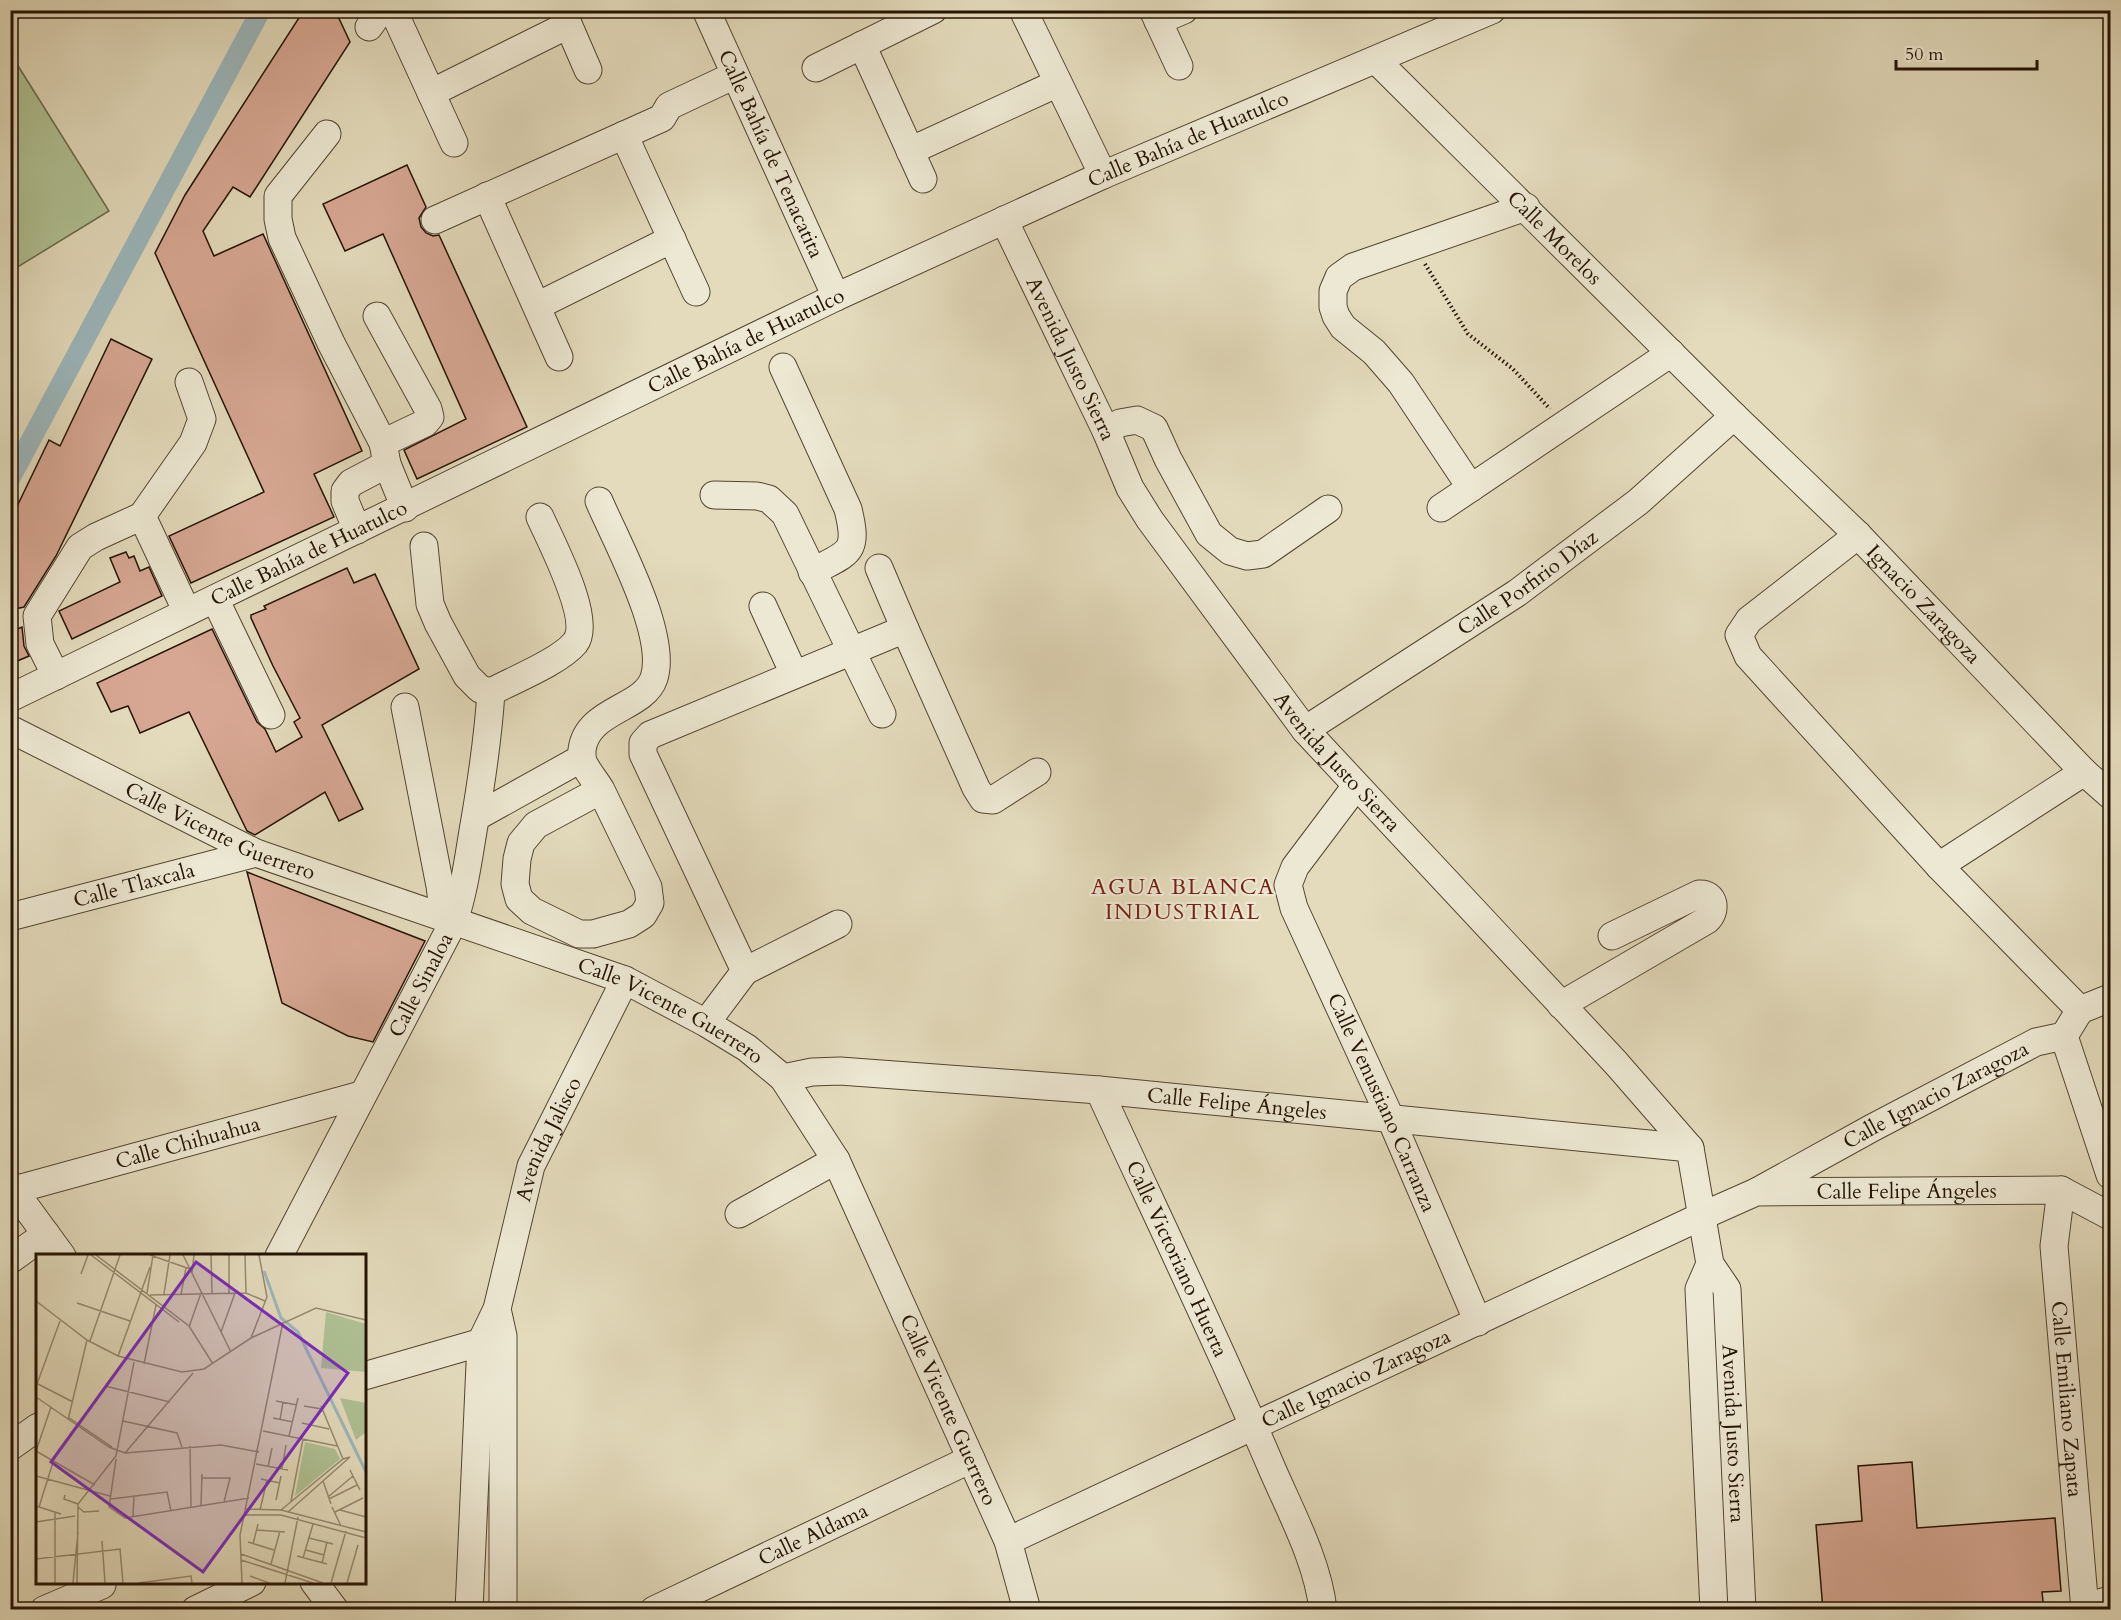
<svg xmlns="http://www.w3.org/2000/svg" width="2121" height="1620" viewBox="0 0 2121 1620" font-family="Cardo,serif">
  <rect width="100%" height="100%" fill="#e3dbbc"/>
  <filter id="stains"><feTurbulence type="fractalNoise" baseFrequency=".00333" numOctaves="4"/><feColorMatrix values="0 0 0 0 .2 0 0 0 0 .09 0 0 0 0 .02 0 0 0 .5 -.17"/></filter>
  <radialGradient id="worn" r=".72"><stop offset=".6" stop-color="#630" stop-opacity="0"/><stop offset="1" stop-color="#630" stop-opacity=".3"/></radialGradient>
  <!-- green -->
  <polygon fill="#afc194" stroke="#6a6a4c" stroke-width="1.5" points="10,53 109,211 11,271 10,271"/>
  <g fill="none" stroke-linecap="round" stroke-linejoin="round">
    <!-- canal -->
    <polyline stroke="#9cb8bd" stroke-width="20" points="10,479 261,10"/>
  </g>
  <!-- building -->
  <g fill="#d7a793" stroke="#241303" stroke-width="1.5">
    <polygon points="304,10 335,10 350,42 250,197 233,187 203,231 214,256 263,234 362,451 314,474 334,517 191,583 169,536 264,492 155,253 185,195"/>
    <polygon points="407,165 426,207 419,218 421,227 426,233 433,236 439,235 527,427 417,479 404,450 466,419 383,234 345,251 323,204"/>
    <polygon points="111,339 152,359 56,556 24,607 10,610 10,521 49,440 60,446"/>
    <polygon points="126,552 129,558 134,556 140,571 149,567 162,596 72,639 59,611 120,582 110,558"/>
    <polygon points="347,568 354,583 375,574 419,669 322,725 363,809 339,821 325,792 255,835 247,831 189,712 140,733 128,706 111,712 97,683 212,629 257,722 265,729 276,752 302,737 294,722 300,718 273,666 251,618 251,615 266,609 264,606"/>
    <polygon points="22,627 24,646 29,656 10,664 10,632"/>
    <polygon points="247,872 425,941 373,1042 348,1036 282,1003"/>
    <polygon points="1912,1462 1917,1528 2055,1518 2061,1591 2042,1592 2044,1610 1823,1610 1816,1525 1862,1521 1858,1466"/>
  </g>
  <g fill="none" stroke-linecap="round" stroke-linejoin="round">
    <!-- minor casing -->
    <g stroke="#544531" stroke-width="29">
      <g id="minor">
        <polyline points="393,10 454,143"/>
        <polyline points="562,10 588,70"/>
        <path id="s1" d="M706,10L836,297"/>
        <polyline points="1023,10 1103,175"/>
        <polyline points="1153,10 1179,66"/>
        <polyline points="1158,21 1184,10"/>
        <polyline points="369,27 381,10"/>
        <polyline points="862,45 923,179"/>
        <path id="s2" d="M1376,60L1734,416L1858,535L2084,772L2110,795"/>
        <polyline points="816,68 933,10"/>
        <polyline points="431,93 568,25"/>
        <polyline points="327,134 278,196 278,219 282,238 331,343 383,443 387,464 351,483 345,491 345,501 357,530"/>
        <polyline points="624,135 696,292"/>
        <polyline points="910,151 1058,83"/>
        <polyline points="487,196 559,357"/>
        <polyline points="435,220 662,118 669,106 735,75"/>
        <path id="s3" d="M1004,220L1106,431L1130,488L1150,520L1305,730L1616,1063L1690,1148L1710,1264L1727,1289L1742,1610"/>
        <polyline points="537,306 672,239"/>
        <polyline points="377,316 428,409 430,417 425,423 383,443"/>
        <path d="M783,367L848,509C859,554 849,552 812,572"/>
        <polyline points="1106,431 1120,423 1137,420 1154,428 1168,459 1209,534 1230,551 1247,556 1263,554 1328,509"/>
        <polyline points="387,464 405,508"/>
        <polyline points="1471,488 1401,383 1374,352 1343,327 1336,316 1333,307 1333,291 1339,277 1353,267 1526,207"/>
        <polyline points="714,495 757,496 769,499 785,514 882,714"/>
        <path d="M599,501C617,543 668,635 654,678C644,709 587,709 582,750C582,751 582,757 582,759C585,769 596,781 601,790L536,825L521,843L517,859L515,884L519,899L532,911L579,934H593L629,924L643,915L650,903L648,887L601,790"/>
        <polyline points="1441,508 1671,353"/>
        <polyline points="142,516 193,443 202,419 189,382"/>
        <polyline points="1858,535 1749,620 1739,635 1748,656 1939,866 2080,1010"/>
        <path d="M424,546L430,604L438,623L467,676L480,689L491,692C513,680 559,662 575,643C593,620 551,542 540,517"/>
        <polyline points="879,568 905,629"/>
        <polyline points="215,599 271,715"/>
        <polyline points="763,606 794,674"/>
        <polyline points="56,676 40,644 37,616 80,547 96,537 142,516 187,612"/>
        <path id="s4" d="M10,698L836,297L1103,175L1492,10"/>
        <polyline points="405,707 440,886 444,918"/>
        <path id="s5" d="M10,729L256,853L625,980L706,1023L747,1048L783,1078L836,1160L1008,1541L1027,1610"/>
        <path id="s6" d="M1305,730L1517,593L1638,502L1734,416"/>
        <path id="s7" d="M1356,786L1295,867L1288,885L1294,908L1390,1117L1478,1322"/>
        <polyline points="476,817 582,758"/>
        <polyline points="1939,866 2084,772"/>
        <path id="s8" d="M10,917L256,853"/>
        <polyline points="745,971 838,924"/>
        <path d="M1561,1005L1707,920C1717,911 1715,893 1699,894L1612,936"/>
        <polyline points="706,1023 745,971 643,754 643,743 650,735 905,629 976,788 983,799 993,800 1037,772"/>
        <polyline points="2064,1036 2110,1175"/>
        <path id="s9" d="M783,1078L812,1072L840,1071L1099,1090L1690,1148"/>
        <path id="s10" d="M1099,1090C1156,1214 1216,1338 1270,1464C1289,1509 1318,1561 1323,1610"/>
        <polyline points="10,1185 62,1256"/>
        <path id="s11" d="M14,1190L361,1095"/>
        <path id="s12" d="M2061,1190L2054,1246L2085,1610"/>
        <path id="s13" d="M1758,1191L1872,1128L2036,1042L2064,1036L2080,1010L2110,998"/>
        <polyline points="739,1214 836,1160"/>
        <path id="s14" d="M279,1256L454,921C464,891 468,861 473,831C481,785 488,739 491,692"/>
        <polyline points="10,1260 46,1234"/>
        <polyline points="1710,1264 1699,1289 1714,1610"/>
        <polyline points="497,1309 503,1336 503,1610"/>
        <polyline points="364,1376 496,1338"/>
        <polyline points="10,1447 38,1427"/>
        <path id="s15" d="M1008,1541L1702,1216L1756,1192L2061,1190L2110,1216"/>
        <polyline points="314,1582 335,1610"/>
        <polyline points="2084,1607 2110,1600"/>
        <polyline points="44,1610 102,1585"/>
        <polyline points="195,1610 252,1582"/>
        <path id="s16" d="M469,1610L481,1342L497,1309L531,1166L625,980"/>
        <path id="s17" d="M654,1610L971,1459"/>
      </g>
    </g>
    <!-- path -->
    <polyline stroke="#241303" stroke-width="4" stroke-dasharray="1.5 3" stroke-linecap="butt" points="1425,264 1468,334 1513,369 1550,409"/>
    <!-- minor -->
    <use href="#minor" stroke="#ede8d3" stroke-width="27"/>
  </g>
  <g text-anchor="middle" stroke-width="4.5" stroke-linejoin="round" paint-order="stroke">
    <!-- street labels -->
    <g font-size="21" fill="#241303" stroke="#ede8d3">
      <text dy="7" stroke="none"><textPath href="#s4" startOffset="1304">Calle Bahía de Huatulco</textPath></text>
      <text dy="7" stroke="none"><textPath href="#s1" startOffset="158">Calle Bahía de Tenacatita</textPath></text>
      <text dy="7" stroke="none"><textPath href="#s2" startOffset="252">Calle Morelos</textPath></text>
      <text dy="7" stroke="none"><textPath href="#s4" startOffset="818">Calle Bahía de Huatulco</textPath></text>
      <text dy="7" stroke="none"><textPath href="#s3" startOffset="154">Avenida Justo Sierra</textPath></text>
      <text dy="7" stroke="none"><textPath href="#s4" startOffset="332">Calle Bahía de Huatulco</textPath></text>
      <text dy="7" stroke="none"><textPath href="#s6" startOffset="267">Calle Porfirio Díaz</textPath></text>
      <text dy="7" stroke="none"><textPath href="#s2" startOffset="772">Ignacio Zaragoza</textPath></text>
      <text dy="7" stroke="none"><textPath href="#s3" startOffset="640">Avenida Justo Sierra</textPath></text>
      <text dy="7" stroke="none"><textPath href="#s5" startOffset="234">Calle Vicente Guerrero</textPath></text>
      <text dy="7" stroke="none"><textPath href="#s8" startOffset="128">Calle Tlaxcala</textPath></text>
      <text dy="7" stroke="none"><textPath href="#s14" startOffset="306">Calle Sinaloa</textPath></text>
      <text dy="7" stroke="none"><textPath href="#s5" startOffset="720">Calle Vicente Guerrero</textPath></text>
      <text dy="7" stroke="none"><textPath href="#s13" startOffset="202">Calle Ignacio Zaragoza</textPath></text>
      <text dy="7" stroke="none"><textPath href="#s9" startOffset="456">Calle Felipe Ángeles</textPath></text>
      <text dy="7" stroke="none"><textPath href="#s7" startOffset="358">Calle Venustiano Carranza</textPath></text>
      <text dy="7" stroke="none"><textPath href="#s16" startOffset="483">Avenida Jalisco</textPath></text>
      <text dy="7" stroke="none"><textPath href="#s11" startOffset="180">Calle Chihuahua</textPath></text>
      <text dy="7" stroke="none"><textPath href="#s15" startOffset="976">Calle Felipe Ángeles</textPath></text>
      <text dy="7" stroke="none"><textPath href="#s10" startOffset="186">Calle Victoriano Huerta</textPath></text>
      <text dy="7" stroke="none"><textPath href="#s15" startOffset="384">Calle Ignacio Zaragoza</textPath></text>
      <text dy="7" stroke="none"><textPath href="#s12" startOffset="210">Calle Emiliano Zapata</textPath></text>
      <text dy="7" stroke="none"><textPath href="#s5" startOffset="1224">Calle Vicente Guerrero</textPath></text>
      <text dy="7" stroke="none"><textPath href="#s3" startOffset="1456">Avenida Justo Sierra</textPath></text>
      <text dy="7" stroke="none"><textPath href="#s17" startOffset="176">Calle Aldama</textPath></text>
    </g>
    <!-- neighbourhood labels -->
    <g font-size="22" letter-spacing="1.5" fill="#7a1f14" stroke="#ede8d3">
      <text x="1183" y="894">AGUA BLANCA<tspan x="1183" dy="25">INDUSTRIAL</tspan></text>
    </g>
  </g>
  <!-- overview -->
  <g transform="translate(36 1254)">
    <rect width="330" height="330" fill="#e3dbbc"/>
    <path d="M290,58L330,70V118L285,114ZM304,144L330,149V178L320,186ZM269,188L299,195L304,205L259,242Z" fill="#afc194"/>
    <path fill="none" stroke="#9cb8bd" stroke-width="3" d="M228,17L245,64L262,78L330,218"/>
    <path fill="none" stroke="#978b72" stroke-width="1.5" d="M55,1L143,68M60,1L153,72L177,110M114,1L154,15M147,1L195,98M175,1L176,39M193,1V39M209,1L210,39M156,19L158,1M45,20L52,1M111,39L117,1M128,40L134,1M145,40L150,14M114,41L210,39L229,47M0,47L51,86L82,102L146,118L168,115L215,84L280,54L330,66M41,49L94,67M153,73L165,39M185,78L199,39M215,84L231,43L223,1M54,87L84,1M82,102L114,13M108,110L120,51M0,129L37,148M1,130L24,67M69,132L134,148M0,143L73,193L89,199L185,191L223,198M240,147L261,151M268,152L286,155M285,152L307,205M32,163L76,193M237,164L257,168M32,166L51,86M244,166L247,148M87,167L141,179L146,193M266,169L293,175M227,177L301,192M253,182L262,144M154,192L155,254M0,197L59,231M0,197L15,153M89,199L157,119M80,205L73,253L89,264L213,244M220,210L252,216M232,213L236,194M246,215L250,191M314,216L324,236M0,222L74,242M166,224H194L188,248M225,225L244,229M287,227L295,250M29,241L28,245L42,250M292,243L317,222M75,245L131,238L135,257M293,245L321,231M240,246L245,222M255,247L267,185M0,252L25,260M165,252L166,220M3,253L18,205M42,253L48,258L63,257M296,253L305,272M210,255L245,256L330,278M224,256L231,226M245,256L307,205L314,203M304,256L330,263M252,258L314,203M299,258L327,244M209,261H245L330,284M97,262L98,242M0,268L39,262M220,276L249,278M273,284L297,290M66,287L69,329M212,288L238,296M217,290L222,270M270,296L288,301M205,300L287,329M261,302L291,310M267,304L277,270M0,305L84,295L87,329M205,306L277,329M286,309L291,288M235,310L244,277M214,322L233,329M19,329V259M37,329L42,278M41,329L42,250L80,202L98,108M103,329L155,322L156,329M206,329L204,281L247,68M249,329L262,263M295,329L310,277M311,329L322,291"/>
    <path fill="#7b2cbf" fill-opacity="0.15" stroke="#7b2cbf" stroke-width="3" d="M160,8L312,119L167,318L15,208Z"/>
    <rect width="330" height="330" fill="none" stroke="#241303" stroke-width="3"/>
  </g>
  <!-- margin -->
  <rect width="2121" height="1620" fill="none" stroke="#e3dbbc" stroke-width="36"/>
  <rect x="12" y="12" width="2097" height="1596" fill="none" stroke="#241303" stroke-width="3"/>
  <rect x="18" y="18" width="2085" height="1584" fill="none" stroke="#241303" stroke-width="1.5"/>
  <!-- scale -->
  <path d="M1896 60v9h141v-9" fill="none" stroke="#241303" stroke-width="3"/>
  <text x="1905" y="60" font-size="18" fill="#241303" stroke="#ede8d3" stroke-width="4.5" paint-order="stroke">50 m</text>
  <rect width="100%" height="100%" filter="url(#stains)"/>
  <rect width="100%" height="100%" fill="url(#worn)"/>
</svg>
